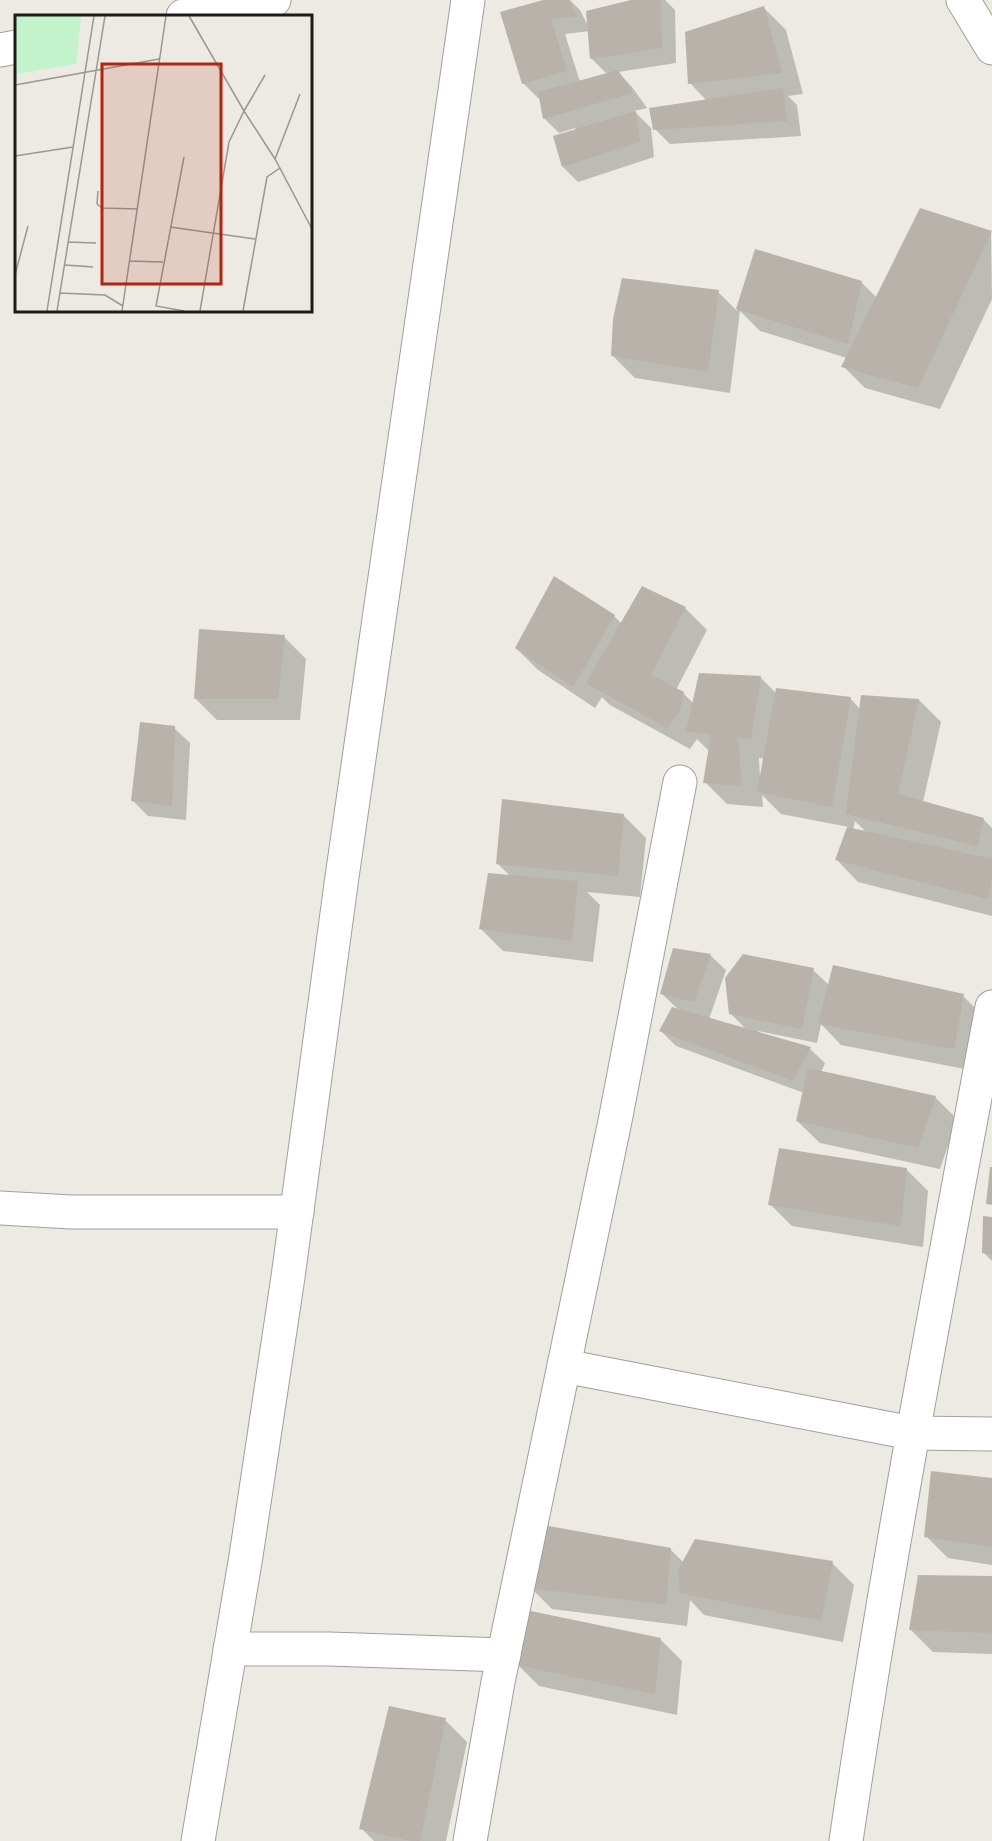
<svg xmlns="http://www.w3.org/2000/svg" width="992" height="1841" viewBox="0 0 992 1841" font-family="'PT Sans',sans-serif">
  <rect width="100%" height="100%" fill="#eceae2"/>
  <!-- shadow -->
  <g fill="#0003" fill-rule="evenodd">
    <path d="M549,0H570L580,10L589,28L638,0H665L675,10L676,63L618,72L632,87L647,108L634,111L651,128L654,157L578,182L563,167L576,131L575,128L559,133L544,118L540,98H538L523,83ZM590,31L592,59L607,74L580,82L565,34Z"/>
    <polygon points="764,8 786,30 803,94 788,96 797,105 801,136 670,144 655,129 707,101 690,83"/>
    <polygon points="991,232 992,299 940,409 865,388 843,366 847,358 760,331 740,311 730,393 635,378 613,356 718,292 737,311 756,251 861,282 877,298"/>
    <path d="M685,608L707,630L676,690L683,693L694,704L761,678L777,694L851,699L860,709L919,700L941,722L923,802L983,819L992,828V916L858,882L837,860L849,827L781,814L762,795L763,807L727,804L705,782L710,752L697,739L690,749L610,705L602,697L595,708L538,670L516,648L614,616L622,624ZM759,758L765,759L760,776ZM855,821L867,833L853,830Z"/>
    <polygon points="284,637 306,659 300,720 217,720 195,698"/>
    <polygon points="174,728 190,743 186,820 148,816 133,801"/>
    <polygon points="624,816 646,838 640,897 587,892 600,905 593,962 503,951 481,929 511,877 498,864"/>
    <polygon points="674,949 711,956 726,970 709,1019 747,1030 730,1013 813,970 829,985 963,996 985,1018 975,1071 841,1045 821,1024 817,1043 758,1031 758,1033 810,1049 825,1063 821,1072 935,1097 957,1119 940,1169 820,1143 797,1121 804,1093 676,1046 661,1031 679,1010 662,994"/>
    <polygon points="906,1169 928,1191 923,1247 792,1226 770,1204"/>
    <polygon points="992,1219 992,1261 984,1253"/>
    <polygon points="992,1480 992,1565 948,1558 926,1536"/>
    <polygon points="670,1549 684,1563 832,1563 854,1585 843,1642 704,1615 690,1600 687,1626 552,1609 530,1587"/>
    <polygon points="992,1578 992,1654 933,1652 911,1630"/>
    <polygon points="660,1639 682,1661 677,1715 539,1686 517,1664"/>
    <polygon points="445,1720 467,1742 446,1841 374,1841 361,1828"/>
  </g>
  <!-- building -->
  <g fill="#b8b2ab">
    <polygon points="543,0 569,0 577,17 551,19 567,71 522,84 500,12"/>
    <polygon points="631,0 661,0 662,48 590,59 586,11"/>
    <polygon points="764,6 782,73 688,84 685,32"/>
    <polygon points="618,70 633,93 543,119 538,92"/>
    <polygon points="783,88 787,121 653,130 649,108"/>
    <polygon points="636,111 640,142 562,167 553,136"/>
    <polygon points="920,208 992,231 918,388 841,367"/>
    <polygon points="755,249 862,281 848,344 736,309"/>
    <polygon points="622,278 719,290 708,372 611,356 613,319"/>
    <polygon points="554,576 615,615 573,687 515,648"/>
    <polygon points="642,586 686,607 651,675 684,692 680,711 667,728 586,683"/>
    <polygon points="199,629 285,635 278,699 194,699"/>
    <polygon points="699,673 761,676 751,740 738,737 742,786 703,783 711,734 686,731"/>
    <polygon points="776,688 851,697 832,807 757,792"/>
    <polygon points="861,695 919,699 898,794 984,818 977,846 846,814"/>
    <polygon points="140,722 175,726 172,806 131,801"/>
    <polygon points="502,799 624,814 618,876 496,864"/>
    <polygon points="847,827 992,859 992,877 988,899 835,860"/>
    <polygon points="488,873 578,881 572,941 479,929"/>
    <polygon points="673,948 711,954 694,1002 660,994"/>
    <polygon points="743,954 814,968 802,1029 729,1014 725,978"/>
    <polygon points="833,965 964,994 954,1049 818,1024"/>
    <polygon points="672,1007 811,1047 793,1081 659,1031"/>
    <polygon points="808,1068 936,1096 918,1148 796,1121"/>
    <polygon points="779,1148 907,1168 901,1226 768,1205"/>
    <polygon points="990,1167 992,1167 992,1205 986,1204"/>
    <polygon points="983,1216 992,1217 992,1255 982,1253"/>
    <polygon points="931,1471 992,1478 992,1547 924,1537"/>
    <polygon points="543,1525 671,1548 666,1605 529,1588"/>
    <polygon points="695,1539 833,1561 821,1621 680,1593 678,1570"/>
    <polygon points="918,1575 992,1576 992,1633 909,1630"/>
    <polygon points="526,1610 661,1638 655,1694 516,1665"/>
    <polygon points="389,1706 446,1718 420,1841 411,1841 359,1829"/>
  </g>
  <g fill="none" stroke-linecap="round" stroke-linejoin="round">
    <!-- minor casing -->
    <g stroke="#9f9f9f" stroke-width="35">
      <g id="minor">
        <polyline points="963,0 992,48"/>
        <polyline points="183,16 274,0"/>
        <polyline points="0,50 16,47"/>
        <polyline points="0,1208 71,1212 297,1212"/>
        <polyline points="564,1366 912,1433 992,1434"/>
        <polyline points="230,1649 329,1649 504,1655"/>
        <polyline points="198,1841 246,1556 288,1277 341,884 468,0"/>
        <polyline points="470,1841 498,1682 615,1121 680,782"/>
        <path d="M846,1841C887,1561 940,1284 992,1007"/>
      </g>
    </g>
    <!-- minor -->
    <use href="#minor" stroke="#fff" stroke-width="33"/>
  </g>
  <!-- overview -->
  <g transform="translate(15 15)">
    <rect width="297" height="297" fill="#eceae2"/>
    <path d="M0,1H66L61,49L0,59Z" fill="#c2f3cb"/>
    <path fill="none" stroke="#989792" stroke-width="1.5" d="M174,1L229,96M0,70L144,44M229,96L250,60M0,141L58,132M169,142L141,291L169,296M260,144L285,79M83,176L82,189L87,193L123,194M155,212L240,224M53,227L81,228M115,246L148,247M50,250L78,252M0,260L13,211M45,278L90,280L108,291M32,296L79,1M42,296L90,1M107,296L151,1M185,296L214,127L229,96L260,144L297,214M228,296L252,162L265,153"/>
    <path fill="#b22514" fill-opacity="0.15" stroke="#b22514" stroke-width="3" d="M87,49H206V269H87Z"/>
    <rect width="297" height="297" fill="none" stroke="#1b1b1b" stroke-width="3"/>
  </g>
</svg>
